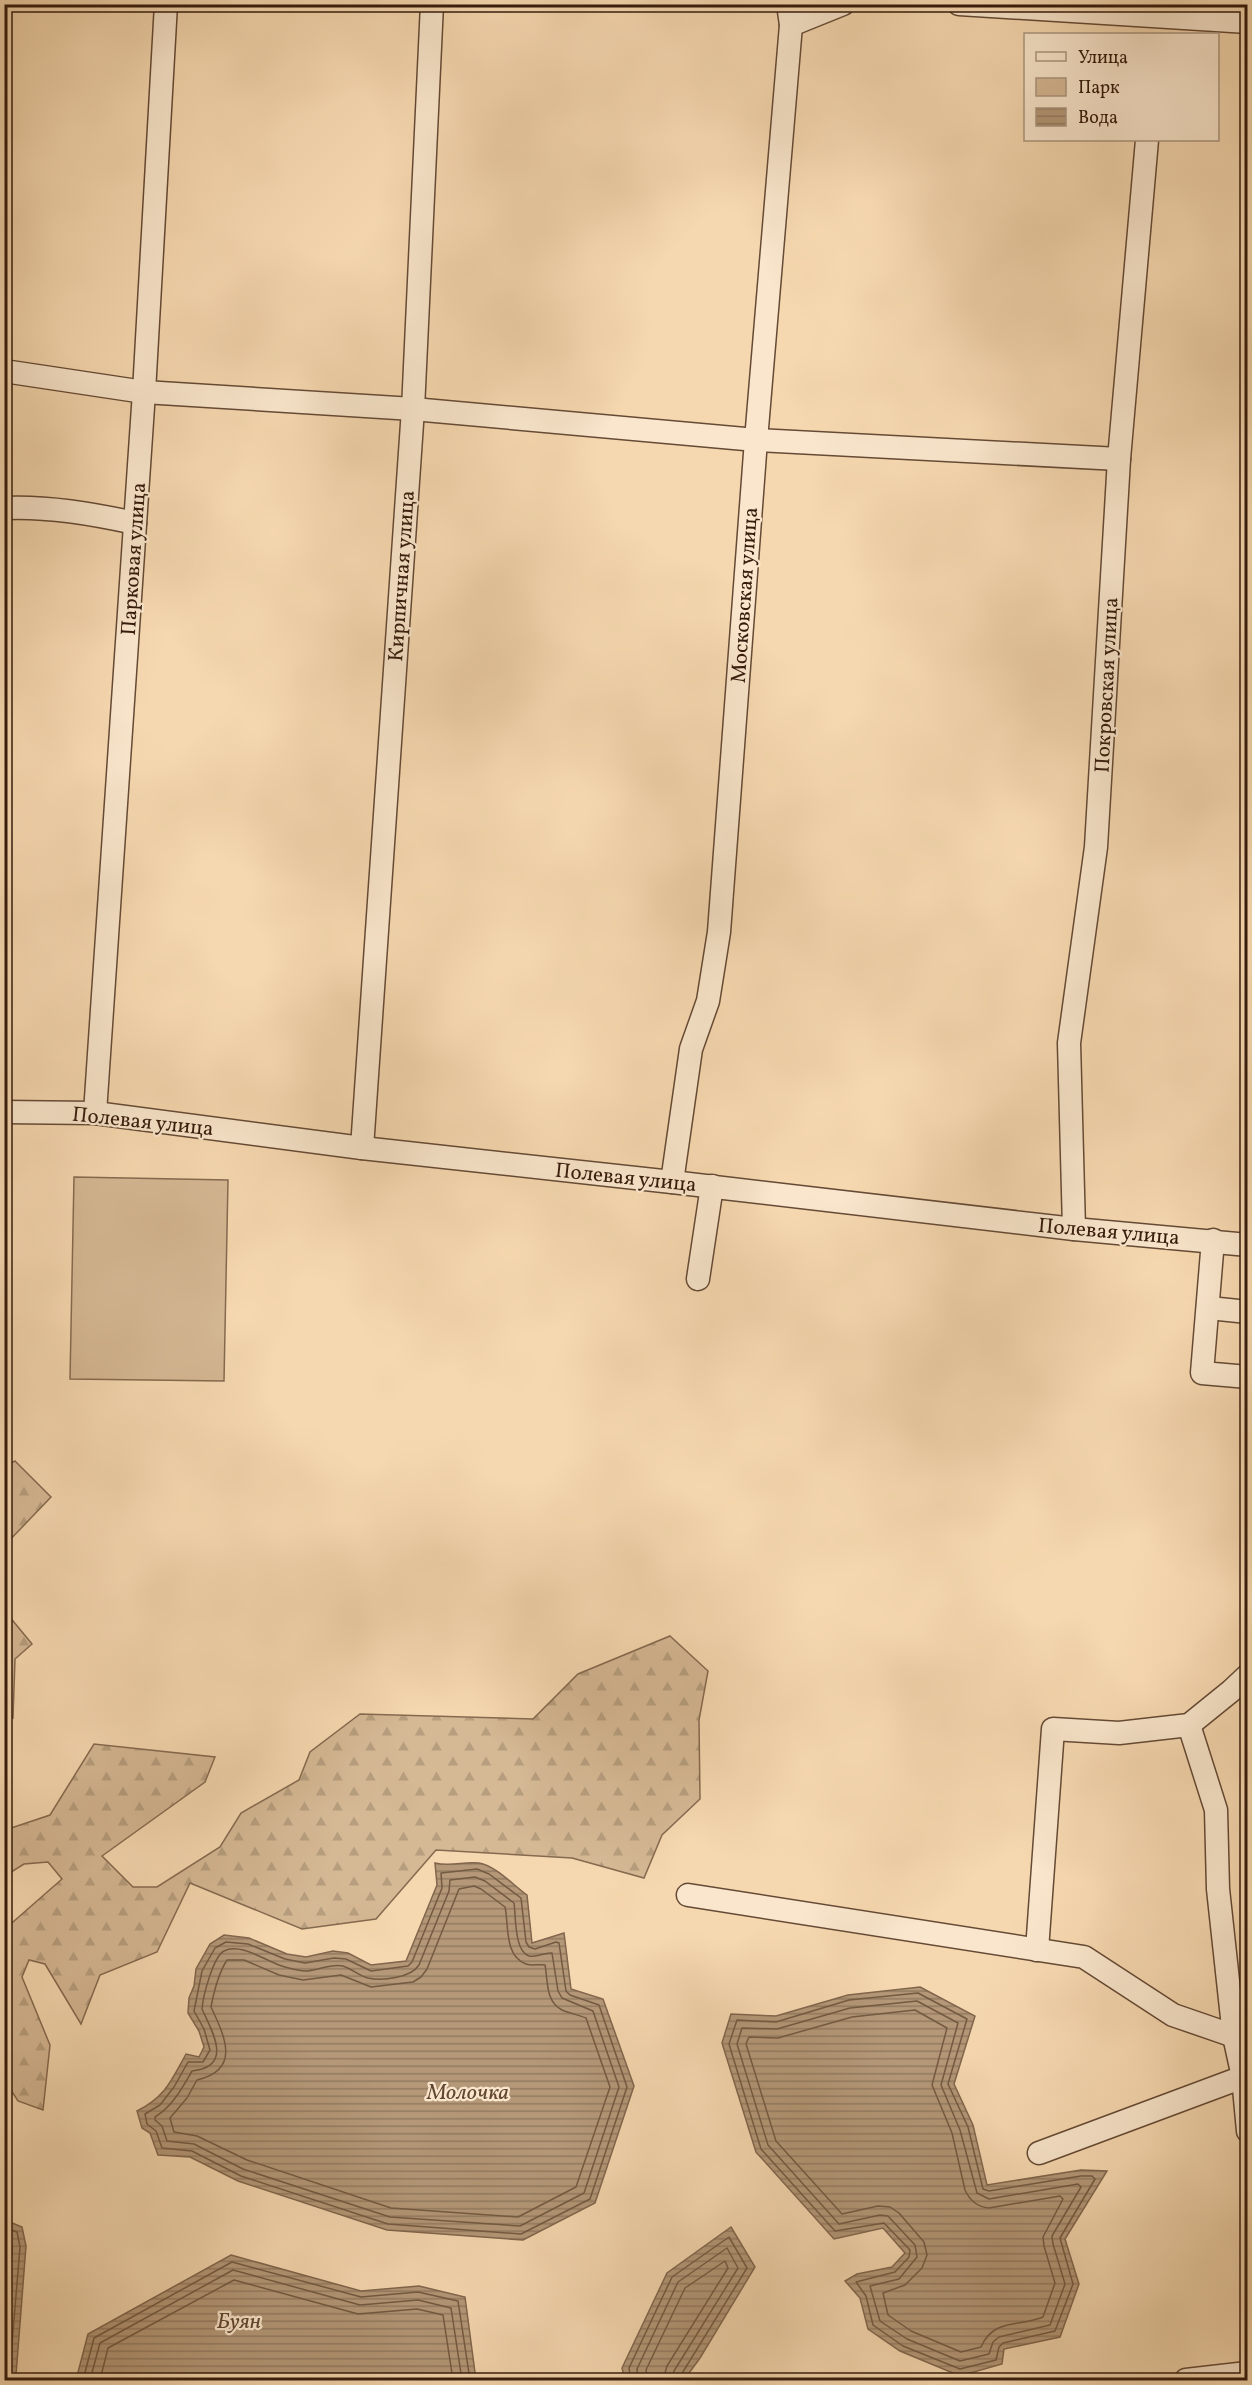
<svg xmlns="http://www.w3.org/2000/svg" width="1252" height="2385" viewBox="0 0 1252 2385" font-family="Vollkorn,serif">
  <defs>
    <pattern id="forest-firs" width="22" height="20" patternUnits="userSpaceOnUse" patternTransform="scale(1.5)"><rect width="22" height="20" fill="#d5b894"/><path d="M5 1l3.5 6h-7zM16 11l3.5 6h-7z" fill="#b79e7e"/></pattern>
    <pattern id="water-rules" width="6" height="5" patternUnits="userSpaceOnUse" patternTransform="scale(1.5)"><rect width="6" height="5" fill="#b49878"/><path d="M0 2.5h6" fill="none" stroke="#937b61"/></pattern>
  </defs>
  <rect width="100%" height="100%" fill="#f6d8b0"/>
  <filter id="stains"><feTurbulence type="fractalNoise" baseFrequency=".00333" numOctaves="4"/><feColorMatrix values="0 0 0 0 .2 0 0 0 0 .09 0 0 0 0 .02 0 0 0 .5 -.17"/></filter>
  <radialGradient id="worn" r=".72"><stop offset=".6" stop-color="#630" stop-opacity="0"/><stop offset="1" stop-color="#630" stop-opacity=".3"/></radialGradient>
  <!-- green -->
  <polygon fill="#d5b894" stroke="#856a50" stroke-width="1.5" points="74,1177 228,1180 224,1381 70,1379"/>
  <!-- forest -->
  <g fill="url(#forest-firs)" stroke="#856a50" stroke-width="1.5">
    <polygon points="15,1461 51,1497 5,1545 5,1466"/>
    <polygon points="4,1610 32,1644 15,1659 13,1718 5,1714"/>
    <polygon points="670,1636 708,1671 699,1720 700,1799 662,1835 644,1878 572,1858 436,1850 376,1919 302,1929 190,1883 157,1952 100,1975 81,2024 45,1964 29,1960 22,1977 50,2045 43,2110 18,2101 5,2081 5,1929 62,1879 48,1862 24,1864 5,1876 5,1830 50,1815 94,1744 215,1757 205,1782 102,1856 133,1887 157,1887 220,1847 241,1813 299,1780 310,1752 360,1714 533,1719 578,1674"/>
  </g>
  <!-- water -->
  <g fill="url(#water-rules)" stroke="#81664d" stroke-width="1.5">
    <path d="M435,1863C452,1867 464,1861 479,1863C496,1866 513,1885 527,1895L532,1943L564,1933L571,1989L603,1999L634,2086L595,2203L523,2240L387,2230L238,2181L190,2157L158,2155L150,2133L142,2128L137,2111C166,2096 171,2081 186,2054L199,2057L204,2047L199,2031L188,2013L189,1998L194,1986L196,1969L210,1944L224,1935L249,1938L287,1954L306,1957L333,1951L348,1953L371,1965L406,1961L437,1885Z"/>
    <polygon points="920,1987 975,2016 954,2084 973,2125 987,2185 1081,2170 1107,2171 1065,2239 1079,2284 1060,2337 1004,2349 1002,2364 960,2376 900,2351 868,2329 860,2298 845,2281 857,2274 892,2267 905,2253 883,2228 834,2239 756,2152 722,2043 731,2014 776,2016 848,1995"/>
    <polygon points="5,2220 22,2227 26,2246 16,2375 13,2380 5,2380"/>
    <polygon points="731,2227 755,2267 700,2358 684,2380 625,2380 622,2368 667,2273"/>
    <polygon points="231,2255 361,2291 419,2286 465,2297 476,2380 76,2380 88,2334"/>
  </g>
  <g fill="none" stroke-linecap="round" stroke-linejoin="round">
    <!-- shore -->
    <g stroke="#745a42" stroke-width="1.5">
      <polygon points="477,1869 489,1874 521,1898 526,1942 529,1947 535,1949 556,1942 559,1943 566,1991 570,1995 599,2005 627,2087 590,2199 521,2234 388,2224 241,2176 192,2151 162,2148 156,2131 147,2124 145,2114 160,2105 174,2087 188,2062 203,2062 210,2050 204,2029 194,2011 202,1971 215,1948 226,1942 248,1944 285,1959 305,1963 334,1958 346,1959 371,1971 408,1966 412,1962 442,1888 441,1873"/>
      <path d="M475,1877L485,1881L514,1903C516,1916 514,1951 529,1956C537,1958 545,1952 552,1953L558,1991L562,1998L593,2011L619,2087L584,2193L520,2226L390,2217L243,2169L194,2144L167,2141L162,2126L155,2120V2117C173,2106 182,2088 192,2071C234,2067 212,2031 202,2009C203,1996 213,1957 224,1951C242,1942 268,1963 285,1967C292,1969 300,1971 307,1971C320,1970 331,1963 343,1966C352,1969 360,1976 368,1978C382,1981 411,1978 419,1965L449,1891L450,1880Z"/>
      <path d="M474,1886L481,1889L505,1907C509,1925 504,1956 526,1964C532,1966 539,1964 545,1965C548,1980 545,2001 562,2010C569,2013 578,2015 586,2018L610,2087L576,2187L518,2217L391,2208L247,2160L197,2136L174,2132L170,2118L187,2098L197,2080C242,2070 224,2035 211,2007C214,1991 218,1974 227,1960H244L279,1975L303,1980L341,1975L371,1987L413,1982L421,1977L427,1969L459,1889Z"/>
      <polygon points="918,1993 967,2019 948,2084 968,2127 983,2189 989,2191 1081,2176 1092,2176 1095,2179 1060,2238 1073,2284 1055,2331 1003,2343 999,2347 996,2360 960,2369 903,2346 873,2325 866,2296 856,2282 895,2272 909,2257 910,2250 884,2223 835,2231 761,2149 729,2044 737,2020 776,2022 849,2000"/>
      <polygon points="917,2001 958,2023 941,2085 960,2130 977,2193 989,2199 1078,2184 1081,2187 1052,2236 1053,2244 1065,2284 1050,2325 999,2337 993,2342 989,2354 960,2361 907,2339 880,2321 870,2286 899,2279 917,2257 915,2245 888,2216 880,2215 839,2224 768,2145 737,2044 742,2028 777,2029 850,2008"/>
      <path d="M915,2010L947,2028L932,2085L952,2133L965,2190C970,2201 977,2207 989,2208L1060,2196L1063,2199L1043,2237L1044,2246L1055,2283L1043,2317C1020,2327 993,2318 981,2347L961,2352L911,2331L888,2315L883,2293L905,2285L922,2268L927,2255L924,2242L899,2213L890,2207L878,2206L842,2214L776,2141L746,2044L749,2037L778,2038L852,2017Z"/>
      <polyline points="4,2227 17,2232 20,2247 9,2380"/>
      <polyline points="4,2235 10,2237 12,2247 4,2351"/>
      <polyline points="83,2380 94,2338 232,2262 361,2297 418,2292 458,2301 470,2380"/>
      <polyline points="90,2380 100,2343 233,2270 360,2305 418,2300 451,2308 462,2380"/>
      <polyline points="100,2380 108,2348 234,2280 358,2314 417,2309 443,2315 453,2380"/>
      <polyline points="631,2380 629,2368 672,2277 729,2237 747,2268 681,2375 680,2380"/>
      <polyline points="638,2380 637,2369 678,2282 727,2248 738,2268 674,2371 672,2380"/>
      <polyline points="647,2380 646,2370 685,2288 725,2261 728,2268 667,2366 663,2380"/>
    </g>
    <!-- minor casing -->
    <g stroke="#654a35" stroke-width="25">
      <g id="minor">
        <polyline points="959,4 1248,22"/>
        <polyline points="791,25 843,4"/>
        <polyline points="4,371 144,392 413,409 756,440 1119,459"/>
        <path d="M4,508C48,506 93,514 135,523"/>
        <polyline points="4,1112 95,1113 362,1148 672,1182 1074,1229 1248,1245"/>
        <polyline points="95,1113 144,392 166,4"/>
        <polyline points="362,1148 413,409 432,4"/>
        <polyline points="672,1182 691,1049 708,1001 719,932 756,440 791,25 788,4"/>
        <polyline points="1074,1229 1069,1043 1096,847 1119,459 1147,140"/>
        <polyline points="1213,1240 1202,1373 1248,1377"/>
        <polyline points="698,1279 712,1186"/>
        <polyline points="1209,1308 1248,1312"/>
        <polyline points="688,1895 1084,1957 1173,2015 1234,2036 1248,2038"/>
        <polyline points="1037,1950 1053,1729 1119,1733 1189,1725 1231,1691 1248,1675"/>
        <polyline points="1243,2077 1248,2131"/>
        <polyline points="1039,2153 1243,2077 1234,2036 1218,1889 1216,1810 1189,1725"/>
        <polyline points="1186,2380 1247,2373 1248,2377"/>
      </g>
    </g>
    <!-- minor -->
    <use href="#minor" stroke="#f9e6cc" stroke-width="22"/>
  </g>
  <g text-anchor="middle" stroke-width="4.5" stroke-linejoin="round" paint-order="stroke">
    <!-- street labels -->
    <g font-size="21" fill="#351b0c" stroke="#f9e6cc">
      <text transform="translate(133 559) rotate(-86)" y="7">Парковая улица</text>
      <text transform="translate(401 576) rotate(-86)" y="7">Кирпичная улица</text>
      <text transform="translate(744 595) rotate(-86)" y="7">Московская улица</text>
      <text transform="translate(1106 685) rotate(-87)" y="7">Покровская улица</text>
      <text transform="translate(143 1121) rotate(6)" y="7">Полевая улица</text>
      <text transform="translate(626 1177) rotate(6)" y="7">Полевая улица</text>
      <text transform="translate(1109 1231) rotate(5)" y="7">Полевая улица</text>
    </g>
    <!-- water labels -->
    <g font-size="22" font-style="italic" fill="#614732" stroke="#f9e6cc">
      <text x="468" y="2099">Молочка</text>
      <text x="239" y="2328">Буян</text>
    </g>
  </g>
  <!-- margin -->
  <rect width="1252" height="2385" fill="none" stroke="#f6d8b0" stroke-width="24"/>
  <rect x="6" y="6" width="1240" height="2373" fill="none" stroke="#351b0c" stroke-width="3"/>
  <rect x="12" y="12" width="1228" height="2361" fill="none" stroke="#351b0c" stroke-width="1.5"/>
  <!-- legend -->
  <rect x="1024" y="33" width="195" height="108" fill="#f9e6cc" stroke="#ab957f" stroke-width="1.5"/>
  <rect x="1036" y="52" width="30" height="9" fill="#f9e6cc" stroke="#ab957f" stroke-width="1.5"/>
  <text x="1078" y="63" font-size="18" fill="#351b0c">Улица</text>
  <rect x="1036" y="78" width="30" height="18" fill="#d5b894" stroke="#ab957f" stroke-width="1.5"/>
  <text x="1078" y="93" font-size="18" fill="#351b0c">Парк</text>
  <rect x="1036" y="108" width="30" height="18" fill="url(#water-rules)" stroke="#ab957f" stroke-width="1.5"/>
  <text x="1078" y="123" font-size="18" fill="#351b0c">Вода</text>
  <rect width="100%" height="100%" filter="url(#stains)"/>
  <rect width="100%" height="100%" fill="url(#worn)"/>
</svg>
